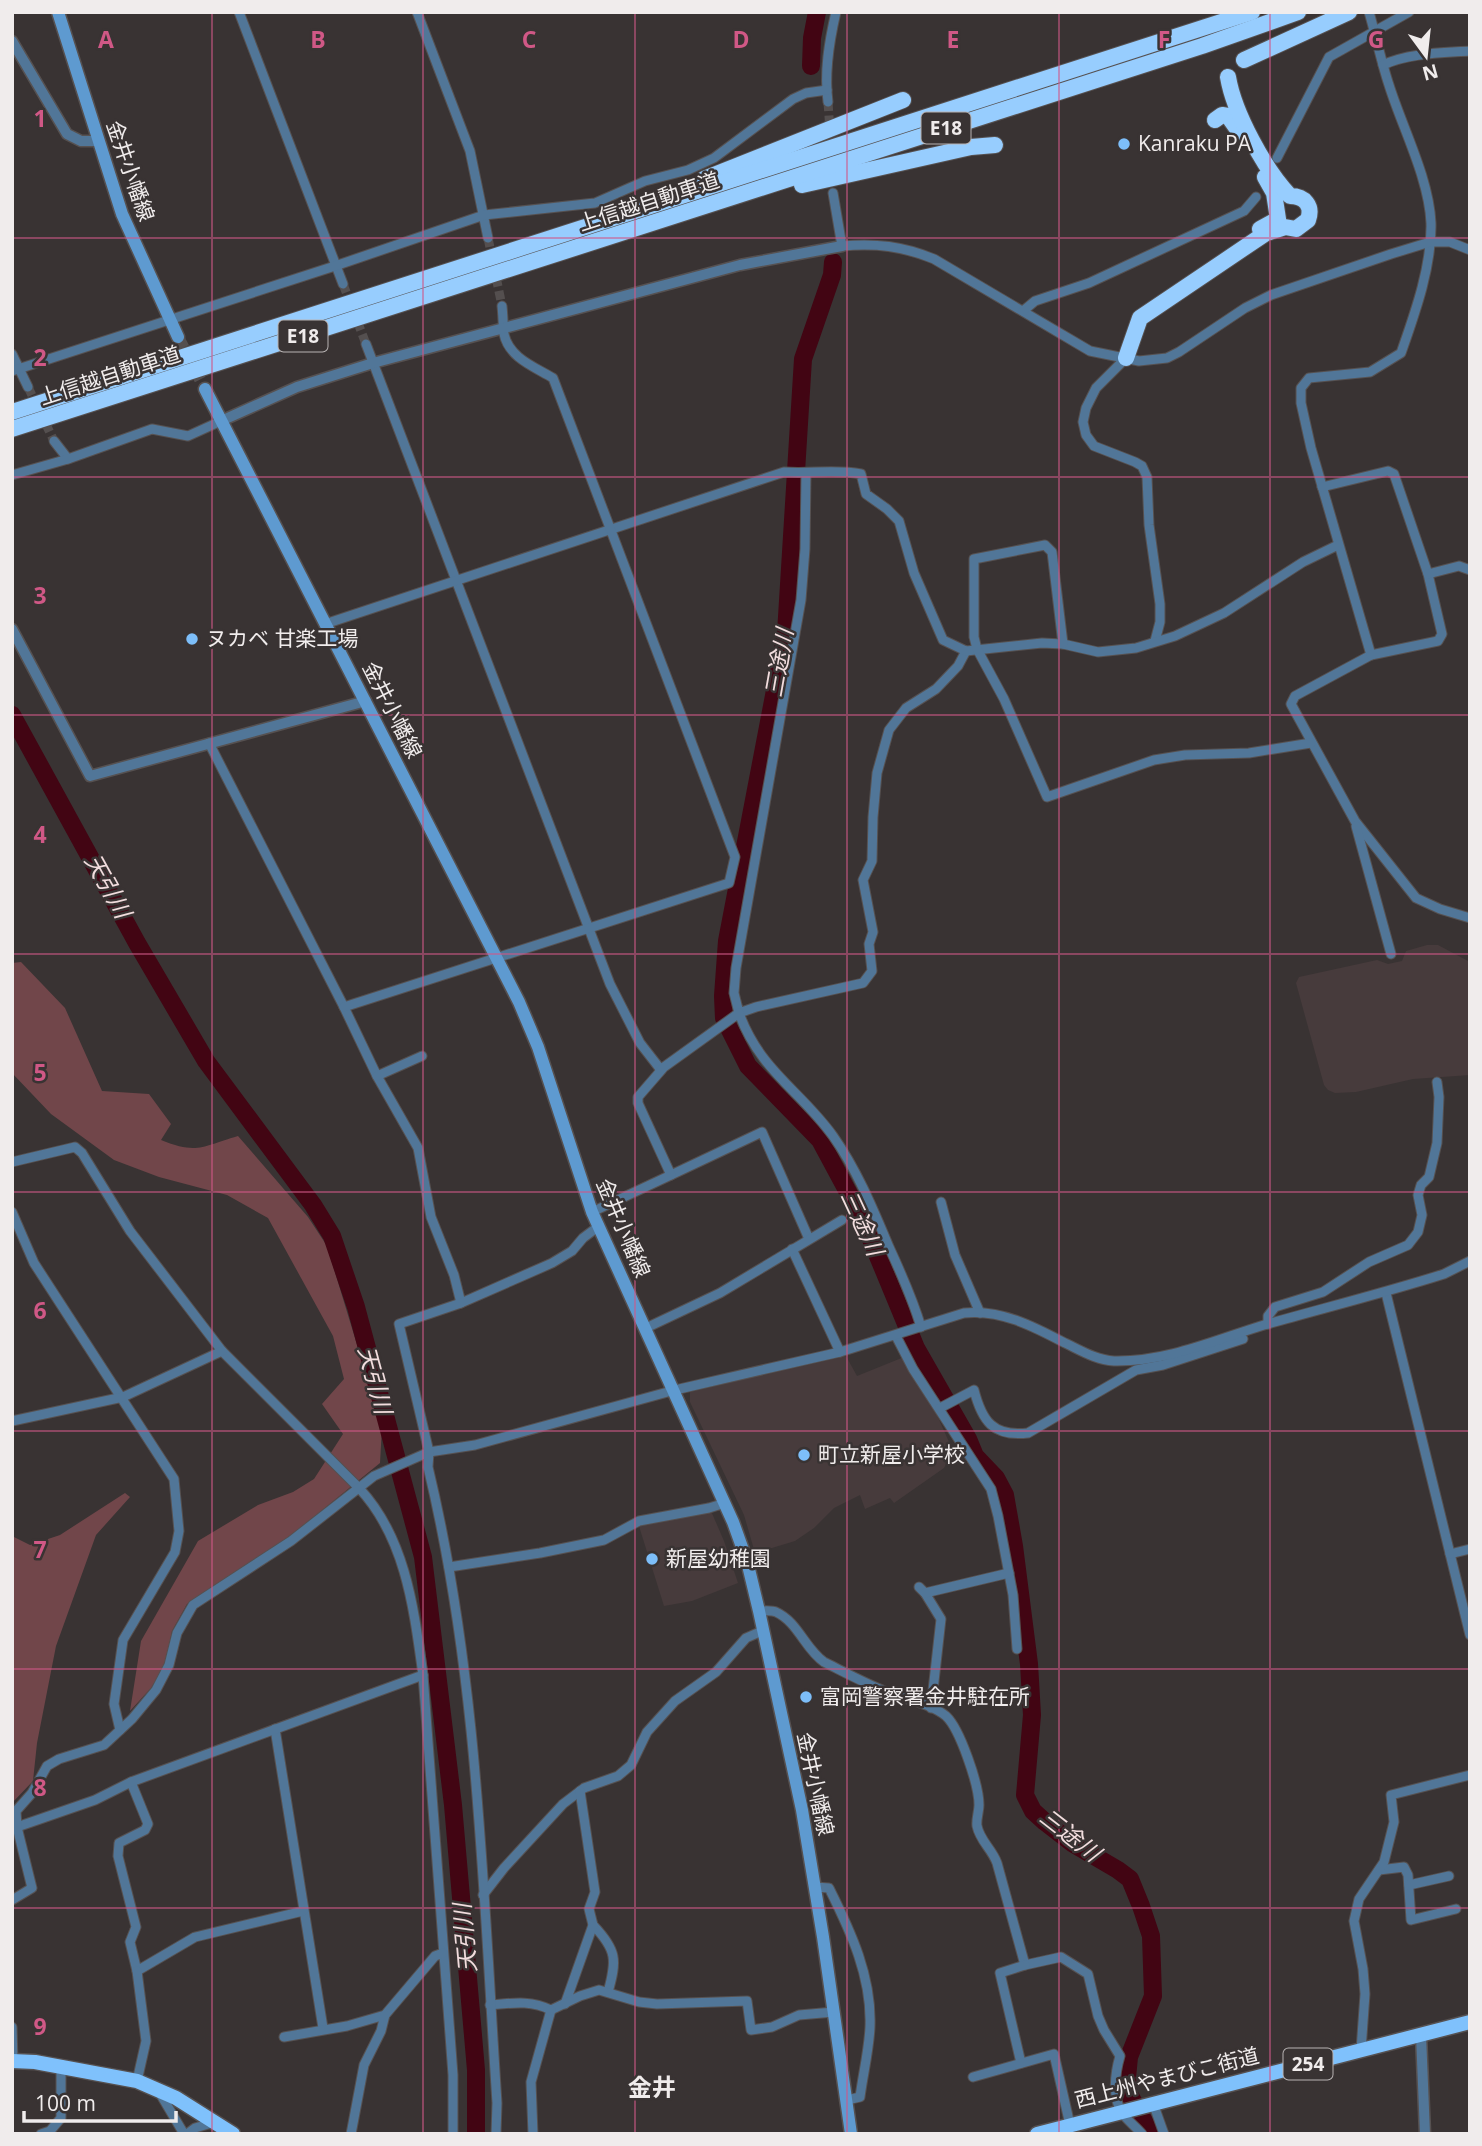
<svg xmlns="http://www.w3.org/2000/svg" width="1482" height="2146" viewBox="0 0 1482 2146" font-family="'Open Sans','Noto Sans JP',sans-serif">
  <rect width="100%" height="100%" fill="#393333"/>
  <!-- built -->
  <g fill="#473b3c">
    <polygon points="1427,945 1438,945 1470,962 1470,1075 1413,1079 1356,1092 1335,1093 1328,1090 1324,1085 1296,983 1299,977 1377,960 1388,964 1402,961 1406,951"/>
    <polygon points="846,1356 857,1376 904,1357 910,1373 937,1415 953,1451 944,1468 894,1503 890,1498 865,1509 860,1495 834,1508 814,1528 795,1541 755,1553 744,1515 690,1402 690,1392"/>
    <polygon points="711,1511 724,1541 738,1583 692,1601 664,1606 638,1523"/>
  </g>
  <!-- green -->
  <g fill="#71464a">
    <path d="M21,962L65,1008L102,1091L149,1094L171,1124L161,1140C198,1155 203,1146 238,1136L308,1217L327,1246L382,1427L380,1463L288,1538L187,1604L172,1631L165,1665L151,1688L130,1711L141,1641L198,1541L258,1505L293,1492L314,1479L343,1434L322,1404L344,1379L333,1336L268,1218L227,1195L159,1177L114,1160L51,1114L12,1073V963Z"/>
    <polygon points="125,1493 130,1497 96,1535 56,1646 37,1743 33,1781 12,1803 12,1536 30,1545 60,1535"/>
  </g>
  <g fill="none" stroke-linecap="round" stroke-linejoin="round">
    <!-- river -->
    <g stroke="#420513" stroke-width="18">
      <polyline points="811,66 812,38 817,12"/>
      <polyline points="833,262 832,275 803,359 786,633 727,941 723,996 724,1018 748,1066 820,1140 863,1220 916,1348 968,1439 975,1456 996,1478 1005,1495 1014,1546 1029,1664 1032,1715 1025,1795 1033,1811 1045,1822 1072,1843 1118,1870 1130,1879 1141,1906 1151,1936 1153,1996 1129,2057 1127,2078 1128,2092 1151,2134"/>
      <polyline points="12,715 137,943 206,1061 313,1205 332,1236 356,1307 423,1557 453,1805 476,2070 476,2134"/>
    </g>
    <!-- minor-tunnel -->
    <g stroke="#544f4f" stroke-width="9" stroke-dasharray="9 4.5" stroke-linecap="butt">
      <polyline points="828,102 830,131"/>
      <polyline points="488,238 502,306"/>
      <polyline points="343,284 366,344"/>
      <polyline points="28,387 54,441"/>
    </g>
    <!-- secondary-tunnel -->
    <polyline stroke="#544f4f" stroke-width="12" stroke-dasharray="12 6" stroke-linecap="butt" points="178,337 205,389"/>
    <!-- minor casing -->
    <g stroke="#565151" stroke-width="11">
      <g id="minor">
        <polyline points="239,12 343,284"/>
        <polyline points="417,12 470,151 488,238"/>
        <path d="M1369,12C1376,36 1381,61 1389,85C1402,127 1429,178 1431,223C1432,266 1415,313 1401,353L1370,372L1309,378L1301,388V403L1311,448L1371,655L1295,696L1291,704L1355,821L1416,898L1440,909L1470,918"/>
        <path d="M1383,65C1408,53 1442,53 1470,51"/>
        <path d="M828,102C824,72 829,42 836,12"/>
        <polyline points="1277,158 1329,57 1409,12"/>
        <path d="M833,193L842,246C876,243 902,246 934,259L1090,351L1139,361L1167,358L1179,352L1245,308L1271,295L1391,254L1430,242H1450L1470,250"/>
        <polyline points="1023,311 1035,301 1089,283 1244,211 1256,197"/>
        <polyline points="366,344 610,984 640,1043 661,1070"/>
        <polyline points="12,354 28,387"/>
        <polyline points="1126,358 1096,388 1086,408 1083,422 1086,435 1094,446 1135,462 1142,466 1147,477 1149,525 1160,604 1160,622 1155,641"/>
        <polyline points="12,371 335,266 484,215 595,203 645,181 688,170 714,158 793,99 806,93 827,90"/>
        <polyline points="54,441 68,459"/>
        <polyline points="806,473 805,549 801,600 736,968 734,993 739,1013 756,1007 863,983 872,971 869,944 873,932 863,880 872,861 873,817 877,773 889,730 906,708 936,689 958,666 966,651"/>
        <polyline points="12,475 68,459 152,429 188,436 221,421"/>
        <polyline points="1322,487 1388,471 1394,474 1428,574 1442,634 1438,641 1371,655"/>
        <polyline points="1428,574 1459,566 1470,570"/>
        <path d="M325,624L784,472C810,474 837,469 861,474L866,494L887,509L899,521L914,573L943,640L966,651L1042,643L1063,644L1098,652L1136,648L1175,636L1224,613L1303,562L1338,545"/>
        <polyline points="1063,644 1052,552 1045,545 974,559 974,637 977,649 1004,699 1047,797 1154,760 1185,755 1249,753 1311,743"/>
        <polyline points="209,743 344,1007 377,1076 418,1148 431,1217 454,1275 461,1303"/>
        <polyline points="1356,826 1391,954"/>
        <path d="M344,1007L729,883L735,857L553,378C535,367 509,358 504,334C503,325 503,315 502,306"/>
        <polyline points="377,1076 422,1056"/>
        <path d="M12,1162L75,1147L82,1153L130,1231L222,1351L359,1488C406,1538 414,1610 423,1675L453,2075V2134"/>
        <polyline points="671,1175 762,1132 809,1239"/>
        <polyline points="941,1202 955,1255 980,1313"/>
        <polyline points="12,1212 34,1263 174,1479 179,1531 175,1552 123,1640 114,1704 120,1730"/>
        <path d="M592,1212L671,1175L638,1103V1097L664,1067L739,1013C760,1071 800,1090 833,1136C857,1170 873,1209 889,1247C901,1273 913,1300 921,1327"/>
        <polyline points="792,1249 840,1352"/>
        <polyline points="1386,1293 1470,1635"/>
        <polyline points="1268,1324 1268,1316 1275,1307 1323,1292 1369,1262 1408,1245 1418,1232 1422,1215 1418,1195 1421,1185 1429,1177 1437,1143 1439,1097 1437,1082"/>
        <polyline points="646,1328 720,1293 842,1220"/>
        <polyline points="896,1336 913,1369 991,1489 998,1516 1013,1595 1017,1649"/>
        <path d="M940,1408L974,1390C982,1421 993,1437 1028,1433L1136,1370L1163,1365L1243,1339"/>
        <polyline points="12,1421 123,1397 222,1351"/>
        <polyline points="1450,1554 1470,1549"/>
        <polyline points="449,1567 540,1553 604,1540 639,1521 709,1508 725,1503"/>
        <polyline points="919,1587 925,1593 941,1619 931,1708"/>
        <polyline points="925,1593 1009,1573"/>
        <path d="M759,1611C764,1611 772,1610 776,1612C798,1622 805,1649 824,1662C846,1673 868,1685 892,1694C909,1700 931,1704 946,1716C960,1729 979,1785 979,1805C979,1812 976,1819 977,1826C980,1841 992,1849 997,1863L1025,1965L1061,1957L1088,1974L1098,2016L1104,2030L1120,2056C1115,2073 1112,2097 1122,2113C1127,2120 1136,2127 1142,2134"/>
        <polyline points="275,1729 323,2028"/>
        <polyline points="131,1782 148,1824 145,1830 119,1843 118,1856 136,1927 130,1942 137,1971 195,1937 303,1911"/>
        <polyline points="17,1827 95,1800 131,1782 423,1675"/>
        <polyline points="1379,1870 1404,1867 1408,1875 1411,1920 1456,1909"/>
        <polyline points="1409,1885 1449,1876"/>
        <path d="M815,1887L829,1888C851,1932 872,1977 870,2027C869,2050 863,2074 860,2097L847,2100"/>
        <polyline points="483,1895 504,1868 563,1804 584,1788 618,1776 631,1765 647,1732 675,1701 716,1672 746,1638 762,1631"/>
        <path d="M12,1900L32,1888L17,1827L16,1811L32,1793L47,1766L59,1759L104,1745L132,1719L156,1690L169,1665L177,1633L193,1605L291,1541L374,1476L429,1452L475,1445L675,1390L840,1352L964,1313C1000,1309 1033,1326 1065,1343C1080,1350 1096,1360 1114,1361C1167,1362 1215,1340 1264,1325C1324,1308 1384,1293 1444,1274L1470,1261"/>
        <path d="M593,1925C617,1950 617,1960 608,1992"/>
        <polyline points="137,1971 146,2041 137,2081"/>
        <polyline points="565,2004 593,1925 589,1909 595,1892 580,1791"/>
        <path d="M490,2005C513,2003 531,2000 551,2010L580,1996L599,1990L639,2002L657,2004L747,2001L751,2030L772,2027L799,2015L834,2012"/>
        <polyline points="12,2027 13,2061"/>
        <polyline points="284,2037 347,2026 385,2015 435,1956 443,1953"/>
        <polyline points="1361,2050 1365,1994 1363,1969 1354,1921 1359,1899 1384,1862 1394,1822 1391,1795 1470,1775"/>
        <polyline points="1021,2063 1000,1973 1025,1965"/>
        <polyline points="973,2077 1054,2054 1070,2125"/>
        <polyline points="158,2090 184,2134"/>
        <polyline points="1153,2103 1164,2134"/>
        <polyline points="41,2134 50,2131 61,2118 61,2067"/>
        <polyline points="187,2134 195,2128 215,2122"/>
        <polyline points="351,2134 364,2065 381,2031 385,2015"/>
        <path d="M496,2134L497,2103C483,1890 478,1675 428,1467L429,1452L399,1324L461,1303L552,1263L572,1251L583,1238L599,1226"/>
        <polyline points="533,2134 531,2082 551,2010"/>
      </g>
    </g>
    <!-- tertiary casing -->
    <g stroke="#565151" stroke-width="13">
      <g id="tertiary">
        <polyline points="12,41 67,134 81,141 98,141"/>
        <polyline points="221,421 297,387 373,363 740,265 842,246"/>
        <polyline points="12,629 90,776 366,701"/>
        <polyline points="1421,2035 1425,2134"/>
      </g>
    </g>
    <!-- secondary casing -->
    <g stroke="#565151" stroke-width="15">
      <g id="secondary">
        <polyline points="58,12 122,214 178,337"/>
        <polyline points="205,389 519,1002 538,1047 592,1212 733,1522 747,1561 759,1611 802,1810 823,1937 851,2134"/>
      </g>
    </g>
    <!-- trunk casing -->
    <g stroke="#565151" stroke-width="17">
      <g id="trunk">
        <polyline points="12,2061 35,2062 137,2081 176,2098 233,2134"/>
        <polyline points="1037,2134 1470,2022"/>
      </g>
    </g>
    <!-- motorway casing -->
    <g stroke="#565151" stroke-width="18">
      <g id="motorway">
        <polyline points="1244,60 1349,12"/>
        <polyline points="1215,120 1222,115 1228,116 1240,133"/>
        <polyline points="704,179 903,100"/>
        <polyline points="802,185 971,147 995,145"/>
        <polyline points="1260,229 1278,219 1274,193 1265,177"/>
        <path d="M1126,358L1140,318L1266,233L1285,227L1296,229L1308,220C1313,206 1305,196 1290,196C1265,170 1234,113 1228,77"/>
        <polyline points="12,412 1252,12"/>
        <polyline points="12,429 1202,46 1298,12"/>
      </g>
    </g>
    <!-- minor -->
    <use href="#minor" stroke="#517698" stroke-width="9"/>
    <!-- tertiary -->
    <use href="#tertiary" stroke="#517698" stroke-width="10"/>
    <!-- secondary -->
    <use href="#secondary" stroke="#5e9ad0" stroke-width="12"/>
    <!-- trunk -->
    <use href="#trunk" stroke="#7fc1fc" stroke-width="14"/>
    <!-- motorway -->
    <use href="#motorway" stroke="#97cdfe" stroke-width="16"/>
  </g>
  <!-- grid -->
  <path fill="none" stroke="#d05886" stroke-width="2" stroke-opacity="0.55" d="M212,12V2134M423,12V2134M635,12V2134M847,12V2134M1059,12V2134M1270,12V2134M12,238H1470M12,477H1470M12,715H1470M12,954H1470M12,1192H1470M12,1431H1470M12,1669H1470M12,1908H1470"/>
  <!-- markers -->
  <g fill="#7dbef9" stroke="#393333" stroke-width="2.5">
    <circle cx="1124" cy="144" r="7"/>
    <circle cx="192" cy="639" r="7"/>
    <circle cx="804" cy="1455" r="7"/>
    <circle cx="652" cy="1559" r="7"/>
    <circle cx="806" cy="1697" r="7"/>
  </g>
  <g text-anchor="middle" stroke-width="5" stroke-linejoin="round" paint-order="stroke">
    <!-- shield labels -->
    <g fill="#393333" stroke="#b9b4b4" stroke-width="2">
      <rect x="921.5" y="112.5" width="49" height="31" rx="5"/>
      <rect x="278.5" y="320.5" width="49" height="31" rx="5"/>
      <rect x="1283.5" y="2048.5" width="49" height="31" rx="5"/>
    </g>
    <g font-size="19" font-weight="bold" fill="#f0ecec">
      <text x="946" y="135">E18</text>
      <text x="303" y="343">E18</text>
      <text x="1308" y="2071">254</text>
    </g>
    <!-- poi labels -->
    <g font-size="21" fill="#f0ecec" stroke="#393333" text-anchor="start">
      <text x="1138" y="151">Kanraku PA</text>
      <text x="206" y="646">ヌカベ 甘楽工場</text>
      <text x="818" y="1462">町立新屋小学校</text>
      <text x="666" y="1566">新屋幼稚園</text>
      <text x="820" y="1704">富岡警察署金井駐在所</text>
    </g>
    <!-- street labels -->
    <g font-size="21" fill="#f0ecec" stroke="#393333">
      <text transform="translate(130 171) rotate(71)" y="7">金井小幡線</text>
      <text transform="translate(649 202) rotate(-18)" y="7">上信越自動車道</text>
      <text transform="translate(110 376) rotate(-18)" y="7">上信越自動車道</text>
      <text transform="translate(392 710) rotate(63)" y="7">金井小幡線</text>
      <text transform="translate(623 1228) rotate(67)" y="7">金井小幡線</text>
      <text transform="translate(815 1784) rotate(78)" y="7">金井小幡線</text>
      <text transform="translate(1167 2078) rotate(-14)" y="7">西上州やまびこ街道</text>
    </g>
    <!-- water labels -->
    <g font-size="23" font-style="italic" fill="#f2ddde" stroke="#393333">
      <text transform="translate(779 663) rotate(-80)" y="8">三途川</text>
      <text transform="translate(108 886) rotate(61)" y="8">天引川</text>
      <text transform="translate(862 1223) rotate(65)" y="8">三途川</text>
      <text transform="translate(375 1380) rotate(75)" y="8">天引川</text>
      <text transform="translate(1070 1835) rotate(38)" y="8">三途川</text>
      <text transform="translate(465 1938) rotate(-95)" y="8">天引川</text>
    </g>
    <!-- quarter labels -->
    <g font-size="24" font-weight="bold" fill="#f0ecec" stroke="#393333">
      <text x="652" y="2096">金井</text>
    </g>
  </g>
  <g font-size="23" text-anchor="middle" font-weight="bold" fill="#d05886" stroke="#393333" stroke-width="5" stroke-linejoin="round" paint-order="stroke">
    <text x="106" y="48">A</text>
    <text x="318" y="48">B</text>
    <text x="529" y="48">C</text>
    <text x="741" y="48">D</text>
    <text x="953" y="48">E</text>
    <text x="1164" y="48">F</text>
    <text x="1376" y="48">G</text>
    <text x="40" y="127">1</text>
    <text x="40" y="366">2</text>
    <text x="40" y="604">3</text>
    <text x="40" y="843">4</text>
    <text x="40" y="1081">5</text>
    <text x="40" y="1319">6</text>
    <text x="40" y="1558">7</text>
    <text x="40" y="1796">8</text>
    <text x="40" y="2035">9</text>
  </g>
  <!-- border -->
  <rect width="1482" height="2146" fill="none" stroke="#f0ecec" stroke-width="28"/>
  <!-- north arrow -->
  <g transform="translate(1426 56) rotate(165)" stroke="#393333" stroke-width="5" paint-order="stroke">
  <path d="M0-5L12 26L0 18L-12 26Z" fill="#f0ecec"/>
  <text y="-10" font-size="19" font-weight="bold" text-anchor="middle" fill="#f0ecec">N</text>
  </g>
  <!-- scale -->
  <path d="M24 2111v10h152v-10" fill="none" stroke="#f0ecec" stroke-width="3.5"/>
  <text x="35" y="2111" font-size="21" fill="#f0ecec" stroke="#393333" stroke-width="5" paint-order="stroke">100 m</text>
</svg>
